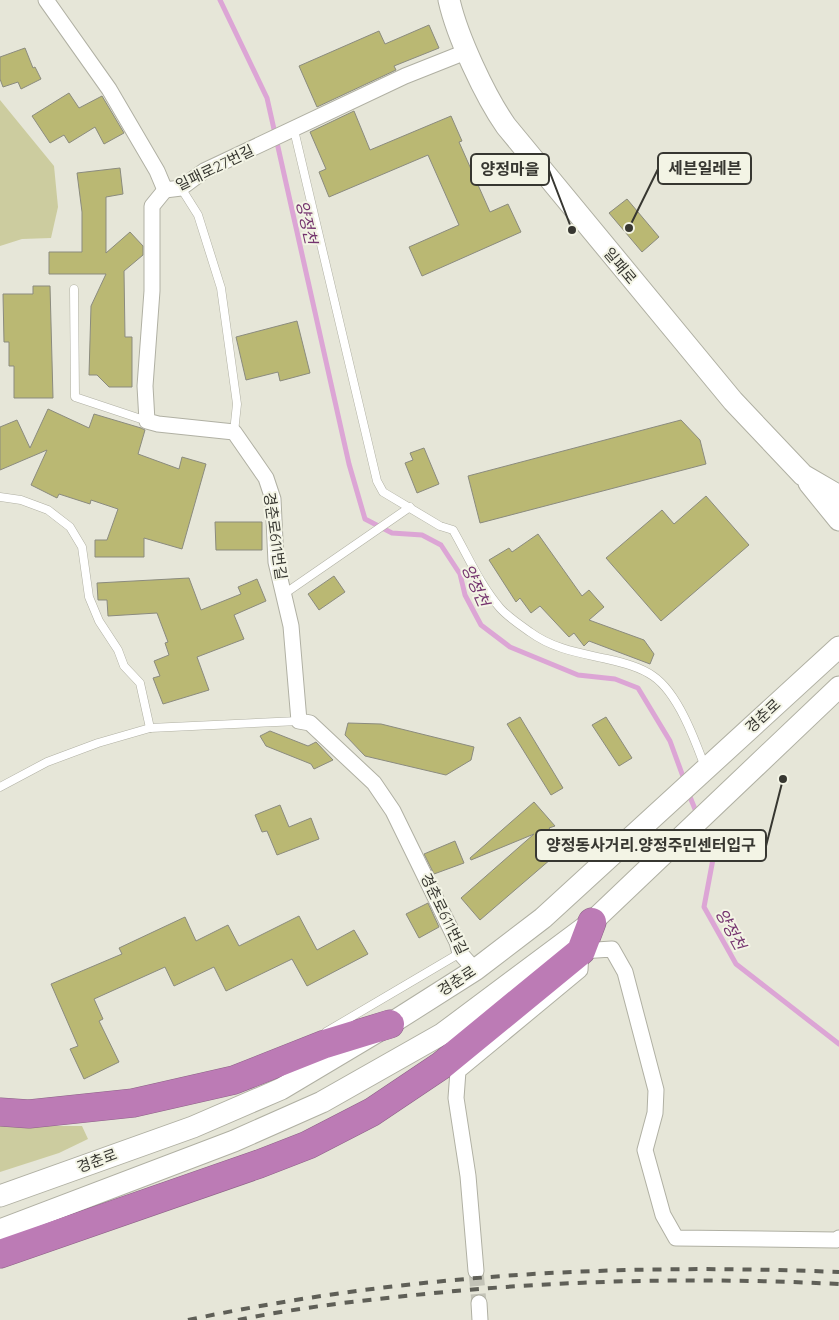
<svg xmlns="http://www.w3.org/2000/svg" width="839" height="1320" viewBox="0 0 839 1320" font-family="Quicksand,'Noto Sans KR',sans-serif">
  <rect width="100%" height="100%" fill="#e6e6d8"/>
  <!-- green -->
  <g fill="#cccc9f">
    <polygon points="0,100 54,166 58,207 51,238 22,239 0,246"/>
    <polygon points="0,1126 82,1126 88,1139 59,1153 0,1172"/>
  </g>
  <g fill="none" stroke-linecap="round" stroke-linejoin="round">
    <!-- stream -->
    <g stroke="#dca5d5" stroke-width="5">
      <polyline points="220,0 267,98 349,464 365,519 392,533 422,535 441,545 460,574 465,595 481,625 510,647 578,675 615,679 638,688 670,741 685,782"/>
      <polyline points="688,792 697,814"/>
      <polyline points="701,825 713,859 704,907 736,964 839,1044"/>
    </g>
  </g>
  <!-- building -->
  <g fill="#bab873" stroke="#8b8b7e">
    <polygon points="429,25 439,48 394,66 396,70 317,107 299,66 379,31 385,44"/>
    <polygon points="25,48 33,68 35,67 41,79 21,89 18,82 3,87 0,79 0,57"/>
    <polygon points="69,93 79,108 102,96 124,133 104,144 95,127 69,143 64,135 50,143 32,116"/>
    <polygon points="354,111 370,150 451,116 462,141 459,142 490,212 508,204 521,232 422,276 409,247 459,225 428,155 329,197 319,172 326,169 310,132"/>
    <polygon points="120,168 123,194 106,197 106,253 130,232 143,246 143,255 124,271 125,337 132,337 132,387 109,387 97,375 89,375 91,306 106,274 49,274 49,252 82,252 82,212 77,173"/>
    <polygon points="627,199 659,237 642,252 609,213"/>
    <polygon points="33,286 50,286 53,398 14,398 14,366 9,366 9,342 4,342 3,294 33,294"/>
    <polygon points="297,321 310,373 280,381 278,372 246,380 236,337"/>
    <polygon points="48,409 89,428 94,414 141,428 145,430 138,454 179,469 182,457 206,464 182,549 144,538 144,557 95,557 95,540 107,540 118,509 91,500 90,504 59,494 57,498 31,485 47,450 0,470 0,427 17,420 30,448"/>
    <polygon points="681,420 700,440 706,464 480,523 468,476"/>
    <polygon points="424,448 439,484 417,493 405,463 413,460 410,453"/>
    <polygon points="706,496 749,545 661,621 606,558 662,510 674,524"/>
    <polygon points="215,522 262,522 262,550 216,550"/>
    <polygon points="538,534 582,596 589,590 604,607 589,620 644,640 654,654 650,664 589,641 584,646 574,633 569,637 540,606 531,613 520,598 516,602 489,560 509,548 512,552"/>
    <polygon points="334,576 345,592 319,610 308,594"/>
    <polygon points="189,578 201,610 241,594 238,587 257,579 266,601 234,615 244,639 197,657 209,690 163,704 153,678 160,676 154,661 169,655 165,643 168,642 157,613 108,616 107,600 98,600 97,583"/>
    <polygon points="520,717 563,788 551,795 507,724"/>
    <polygon points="606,717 632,758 619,766 592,725"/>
    <polygon points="348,723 381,724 474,747 471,760 446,775 365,756 345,735"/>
    <polygon points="270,731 308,746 316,742 333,760 314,769 311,764 266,746 260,736"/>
    <polygon points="534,802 555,826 549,828 565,847 480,920 461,898 534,834 471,860 470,858"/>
    <polygon points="280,805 289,827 311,818 319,839 277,855 267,831 262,832 255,815"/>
    <polygon points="455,841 464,863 434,874 424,854"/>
    <polygon points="428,903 439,927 419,938 406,914"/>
    <polygon points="299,916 317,950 354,930 368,954 307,986 292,959 226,991 214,967 174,986 165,967 94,999 103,1019 99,1021 119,1062 84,1079 70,1049 78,1046 51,984 122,954 119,948 185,917 196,941 228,925 239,946"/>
  </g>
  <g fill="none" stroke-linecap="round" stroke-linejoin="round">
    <!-- street-tunnel -->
    <polyline stroke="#c3c3b7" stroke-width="15" stroke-dasharray="15 8" stroke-linecap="butt" points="476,1271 479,1303"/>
    <!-- lane casing -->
    <g stroke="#b0b0a3" stroke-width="9">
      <g id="lane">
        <path d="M294,130L377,481L383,492L440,526L453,530C468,556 480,585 500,608C508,617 520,625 530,632C553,649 580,653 607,659C624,663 640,667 653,676C678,693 695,740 705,767"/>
        <polyline points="181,188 198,215 221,288 237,404 234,432"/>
        <polyline points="74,289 75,397 147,421"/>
        <polyline points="0,497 21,500 48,510 70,527 82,547 89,597 99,621 118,650 124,666 140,683 150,728"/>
        <polyline points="284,594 410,507"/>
        <polyline points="0,787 47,762 98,743 150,728 299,721"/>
        <polyline points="326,1032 460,953"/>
      </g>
    </g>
    <!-- street casing -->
    <g stroke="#b0b0a3" stroke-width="17">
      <g id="street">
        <polyline points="46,0 109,89 157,171 165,190 181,188 204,171 405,76 468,51"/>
        <polyline points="165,190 152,206 152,291 145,386 147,421 158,424 234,432 266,478 273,499 276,562 291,626 299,721 310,723 374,783 393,811 457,942 460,953 475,970"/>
        <polyline points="476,1271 468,1176 456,1098 458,1071 580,970 581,951 612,949 625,972 656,1090 655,1113 645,1150 663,1215 676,1238 836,1240 839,1238"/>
        <polyline points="479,1303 480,1320"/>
      </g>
    </g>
    <!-- secondary casing -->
    <g stroke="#b0b0a3" stroke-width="23">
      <g id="secondary">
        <path d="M449,0C457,36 485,96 506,126L733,401L803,475L839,496"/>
        <polyline points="809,483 839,520"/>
        <polyline points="0,1196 193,1127 281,1089 390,1024 475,970 543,918 839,647"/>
        <polyline points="0,1230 234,1141 322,1102 442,1034 592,922 839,687"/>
      </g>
    </g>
    <!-- highway casing -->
    <g stroke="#8d6387" stroke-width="29">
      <g id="highway">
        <polyline points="0,1112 29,1114 133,1103 234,1080 325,1044 390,1024"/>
        <polyline points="0,1254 259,1164 308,1145 372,1112 442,1065 581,951 592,922"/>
      </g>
    </g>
    <!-- lane -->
    <use href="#lane" stroke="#fff" stroke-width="8"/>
    <!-- street -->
    <use href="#street" stroke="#fff" stroke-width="15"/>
    <!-- secondary -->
    <use href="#secondary" stroke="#fff" stroke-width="21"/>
    <!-- highway -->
    <use href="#highway" stroke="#bc7bb5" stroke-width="28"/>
    <!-- rail -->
    <g stroke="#5f5f57" stroke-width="4" stroke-dasharray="9 9" stroke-linecap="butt">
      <path d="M188,1320C406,1274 617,1263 839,1272"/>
      <path d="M238,1320C296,1308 356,1301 415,1295C556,1280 697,1277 839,1284"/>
    </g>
  </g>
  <g text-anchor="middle" stroke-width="4" stroke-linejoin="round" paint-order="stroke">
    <!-- street labels -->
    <g font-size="15" fill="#373731" stroke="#f3f4e5">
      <text transform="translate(215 168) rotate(-26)" y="5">일패로27번길</text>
      <text transform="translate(620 266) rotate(50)" y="5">일패로</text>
      <text transform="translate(275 536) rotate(82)" y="5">경춘로611번길</text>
      <text transform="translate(763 716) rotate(-43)" y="5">경춘로</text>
      <text transform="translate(444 914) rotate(64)" y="5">경춘로611번길</text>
      <text transform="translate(457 981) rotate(-33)" y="5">경춘로</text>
      <text transform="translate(97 1161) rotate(-20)" y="5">경춘로</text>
    </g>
    <!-- water labels -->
    <g font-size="16" font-style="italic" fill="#74336e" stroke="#f3f4e5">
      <text transform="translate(307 222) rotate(77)" y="6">양정천</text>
      <text transform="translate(476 585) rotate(66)" y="6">양정천</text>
      <text transform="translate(731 929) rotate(61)" y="6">양정천</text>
    </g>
  </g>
  <!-- callouts -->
  <path fill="none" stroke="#373731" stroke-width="2" d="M629 228L658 169M572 230L549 170M783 779L766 846"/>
  <g fill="#373731" stroke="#f3f4e5" stroke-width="2">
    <circle cx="629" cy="228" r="5"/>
    <circle cx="572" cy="230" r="5"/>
    <circle cx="783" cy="779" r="5"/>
  </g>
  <g fill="#f3f4e5" stroke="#373731" stroke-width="2">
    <rect x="658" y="153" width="93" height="31" rx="5"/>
    <rect x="471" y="154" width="78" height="31" rx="5"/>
    <rect x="536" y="830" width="230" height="31" rx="5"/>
  </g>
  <g font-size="16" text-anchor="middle" font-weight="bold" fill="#373731">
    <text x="705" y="174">세븐일레븐</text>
    <text x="510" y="175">양정마을</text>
    <text x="651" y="851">양정동사거리.양정주민센터입구</text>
  </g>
</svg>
